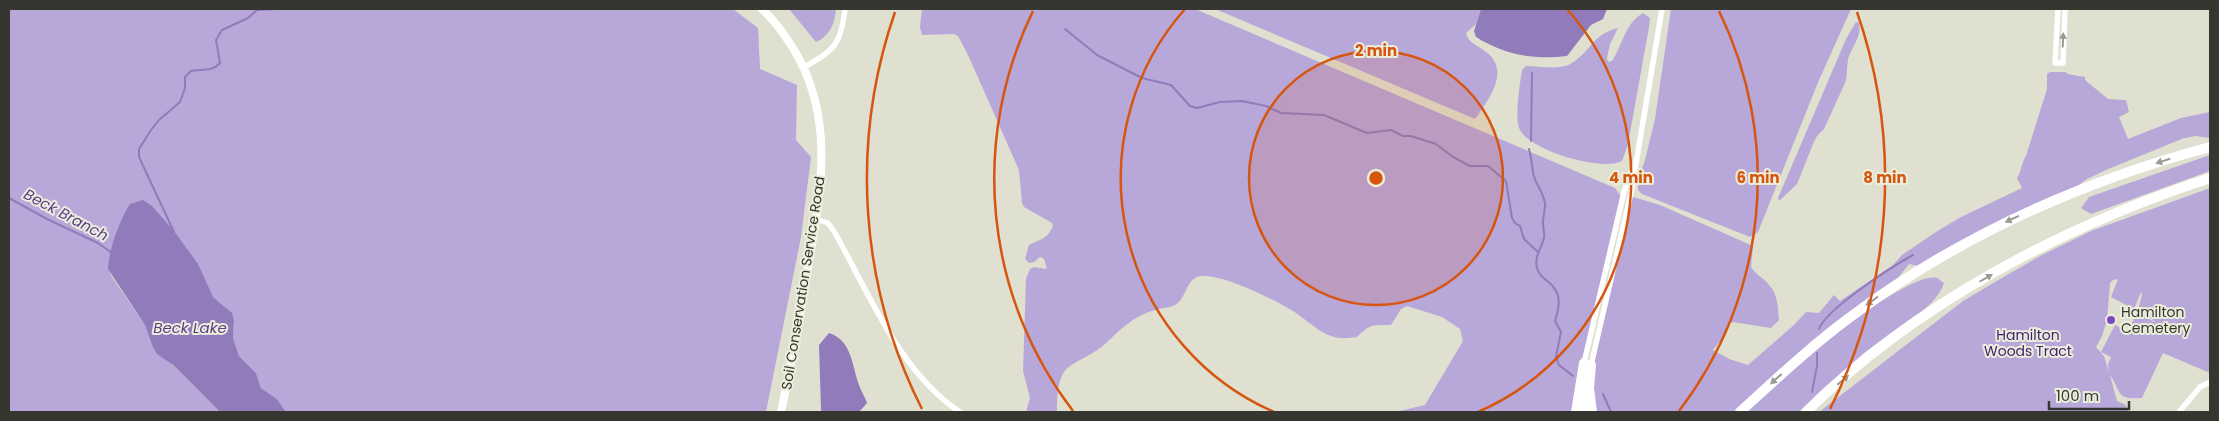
<svg xmlns="http://www.w3.org/2000/svg" width="2219" height="421" viewBox="0 0 2219 421" font-family="Poppins,sans-serif">
  <rect width="100%" height="100%" fill="#dfe0cf"/>
  <!-- green -->
  <g fill="#b8a7d9" fill-rule="evenodd">
    <path d="M9,9H733L758,28L760,69L797,85L796,140L811,157L801,237L766,412H286L277,399L261,388L256,373L239,356L233,338L234,321L225,307L213,297L174,231L118,227C114,245 103,260 112,277L145,325L152,345L220,412H9Z"/>
    <path d="M789,9H836C835,23 830,36 816,42Z"/>
    <path d="M922,9H1195L1615,188L1623,199L1576,412H1395L1425,405L1463,341L1460,329L1442,317L1407,306L1401,309L1391,325C1372,325 1370,324 1357,337C1349,338 1342,339 1334,337C1319,333 1306,319 1293,311C1275,300 1216,270 1197,277C1185,282 1186,301 1173,306C1168,308 1161,308 1155,310C1133,316 1121,329 1105,344C1094,354 1082,358 1070,366C1057,374 1057,399 1057,412H1026L1030,398L1023,371L1026,279L1030,269L1034,267L1047,269L1044,259L1040,257L1034,262L1029,263L1025,259L1029,245C1040,239 1047,240 1053,226L1052,223L1024,207L1022,203L1019,170L968,55L958,36L954,34L922,35L920,27Z"/>
    <path d="M1215,9H1481L1476,24L1466,33C1468,42 1475,44 1482,49C1513,68 1490,98 1475,119Z"/>
    <polygon points="1671,9 1851,9 1819,80 1758,232 1750,237 1642,194 1638,190 1638,180 1645,160 1655,119"/>
    <path d="M1643,13L1650,18L1649,27L1628,144L1622,161C1602,172 1531,151 1520,130C1514,119 1520,83 1522,70L1526,66C1540,66 1559,71 1572,63C1591,51 1593,34 1618,28L1610,44L1607,58L1608,62L1612,61C1623,45 1624,24 1643,13Z"/>
    <path d="M1856,22L1859,23C1862,36 1853,45 1849,56C1846,66 1848,74 1845,83L1824,129L1817,136L1813,144L1797,184L1779,201L1778,198L1846,39Z"/>
    <path d="M2050,72H2066L2067,74L2085,77V80L2108,99L2126,100L2129,112L2119,117L2128,139L2181,118L2210,112V138L2196,136L2184,138L2106,170L2087,179L2065,195L1923,267L1909,264L1878,303C1890,296 1924,274 1937,278C1938,278 1943,283 1944,283C1936,310 1887,334 1864,353C1842,372 1820,392 1799,412H1592L1589,388L1630,196L1660,205L1753,246L1751,267C1756,275 1764,278 1769,285C1778,294 1778,308 1779,320L1771,328L1733,322L1728,324L1721,340L1713,350L1729,359L1748,365L1794,325L1806,312L1819,313L1834,295L1840,301L1893,265L1902,255L1936,232L1959,218L2022,188L2017,178C2022,171 2021,163 2026,156L2047,89V74Z"/>
    <polygon points="2210,155 2210,171 2091,214 2081,208 2089,197"/>
    <path d="M2210,188V373L2163,353L2142,398C2115,400 2122,392 2110,375L2117,401L2126,405L2128,412H1819L1963,301L1995,282L2040,256L2091,231ZM2118,279L2111,297L2134,309L2141,292L2142,295L2138,310L2160,325L2137,312L2128,332L2115,325L2101,352L2111,357L2108,364L2109,372L2104,356L2096,347L2102,336L2107,320L2110,283L2113,280Z"/>
  </g>
  <!-- water -->
  <g fill="#917bbb">
    <path d="M1481,9H1607L1603,19L1591,25L1567,56C1534,60 1505,55 1476,37L1474,31Z"/>
    <path d="M143,200L152,206L174,231L198,264L213,297L232,313L234,321L233,338L239,356L256,373L261,388L277,399L286,412H220L173,365L157,354L152,345L145,325L108,269C108,251 120,219 130,204Z"/>
    <path d="M829,333C852,340 852,366 859,385C861,391 865,397 867,403L859,412H823L821,410L819,345Z"/>
  </g>
  <g fill="none" stroke-linecap="round" stroke-linejoin="round">
    <!-- stream -->
    <g stroke="#917bbb" stroke-width="2">
      <polyline points="1065,29 1097,55 1142,78 1171,85 1190,106 1197,108 1220,102 1242,101 1266,106 1281,113 1324,115 1367,133 1391,130 1403,136 1411,136 1436,144 1453,157 1470,166 1488,166 1506,181 1512,218 1515,223 1520,226 1524,239 1538,252"/>
      <polyline points="1531,141 1532,73"/>
      <path d="M1529,149C1531,157 1532,164 1533,172C1534,183 1544,192 1545,204C1545,210 1543,217 1543,223C1543,228 1545,234 1544,238C1541,249 1534,257 1537,268C1540,279 1549,280 1554,288C1562,297 1558,311 1555,321L1561,332L1556,357L1559,365L1573,376"/>
      <polyline points="9,198 47,219 98,243 112,253"/>
      <path d="M174,232L139,157V149L151,130L159,120L180,102L185,88V77L191,71C202,69 212,72 220,63L216,40L222,30L248,18L257,10L276,9"/>
      <path d="M1819,329C1825,310 1893,266 1913,255"/>
      <polyline points="1812,392 1817,366 1817,353"/>
      <polyline points="1603,394 1611,412"/>
    </g>
    <!-- street -->
    <g stroke="#fff" stroke-width="5.5">
      <polyline points="2058,9 2055,63 2063,63 2065,9"/>
      <path d="M804,67C835,50 841,44 845,9"/>
      <path d="M816,219L828,223L835,233C869,293 900,373 960,412"/>
      <polyline points="1584,363 1624,192 1631,172"/>
      <polyline points="1591,365 1631,193 1662,9"/>
      <polyline points="2179,412 2200,387 2210,382"/>
    </g>
    <!-- secondary -->
    <path stroke="#fff" stroke-width="8" d="M762,9C774,20 784,34 793,48C837,119 820,196 807,274C799,320 791,366 781,412"/>
    <!-- highway -->
    <g stroke="#fff" stroke-width="10">
      <polyline points="1591,365 1589,388 1592,412"/>
      <polyline points="1576,412 1584,363"/>
      <polyline points="1584,412 1585,388"/>
      <path d="M1740,412C1775,380 1810,347 1849,318C1957,237 2080,182 2210,147"/>
      <path d="M1806,412C1916,303 2064,226 2210,178"/>
    </g>
  </g>
  <!-- one-way arrows -->
  <defs><path id="oneway-solid" d="M-6-.8H1V-3.2L6.5 0L1 3.2V.8H-6Z" transform="scale(1.25)"/></defs>
  <g fill="#9a9a97">
    <use href="#oneway-solid" transform="translate(2063 40) rotate(-88)"/>
    <use href="#oneway-solid" transform="translate(2163 161) rotate(163)"/>
    <use href="#oneway-solid" transform="translate(2012 219) rotate(155)"/>
    <use href="#oneway-solid" transform="translate(1986 278) rotate(-30)"/>
    <use href="#oneway-solid" transform="translate(1872 301) rotate(144)"/>
    <use href="#oneway-solid" transform="translate(1776 379) rotate(138)"/>
    <use href="#oneway-solid" transform="translate(1843 380) rotate(-40)"/>
  </g>
  <!-- distance rings -->
  <circle cx="1376" cy="178" r="127" fill="#d65610" fill-opacity=".12"/>
  <g fill="none" stroke="#d65610" stroke-width="2.5">
    <circle cx="1376" cy="178" r="127"/>
    <path d="M1274 412A255 255 0 0 1 1185 9M1567 9A255 255 0 0 1 1478 412"/>
    <path d="M1073 411A382 382 0 0 1 1033 11M1719 11A382 382 0 0 1 1679 411"/>
    <path d="M922 409A509 509 0 0 1 895 12M1857 12A509 509 0 0 1 1830 409"/>
  </g>
  <!-- markers -->
  <circle fill="#7a47bf" stroke="#eceedc" stroke-width="2" cx="2111" cy="320" r="5"/>
  <g text-anchor="middle" stroke-width="4" stroke-linejoin="round" paint-order="stroke">
    <!-- street labels -->
    <g font-size="14" fill="#35362f" stroke="#eceedc">
      <text transform="translate(803 283) rotate(-81)" y="5">Soil Conservation Service Road</text>
    </g>
    <!-- poi labels -->
    <g font-size="14" fill="#35362f" stroke="#eceedc" text-anchor="start">
      <text x="2121" y="317">Hamilton<tspan x="2121" dy="16">Cemetery</tspan></text>
    </g>
    <!-- park labels -->
    <g font-size="14" fill="#43216e" stroke="#eceedc">
      <text x="2028" y="340">Hamilton<tspan x="2028" dy="16">Woods Tract</tspan></text>
    </g>
    <!-- water labels -->
    <g font-size="15" font-style="italic" fill="#5c3c8b" stroke="#eceedc">
      <text transform="translate(66 215) rotate(28)" y="5">Beck Branch</text>
      <text x="190" y="333">Beck Lake</text>
    </g>
  </g>
  <circle cx="1376" cy="178" r="8" fill="#d65610" stroke="#eceedc" stroke-width="2.5"/>
  <g font-size="15" text-anchor="middle" font-weight="bold" fill="#d65610" stroke="#eceedc" stroke-width="4" stroke-linejoin="round" paint-order="stroke">
    <text x="1376" y="56">2 min</text>
    <text x="1631" y="183">4 min</text>
    <text x="1758" y="183">6 min</text>
    <text x="1885" y="183">8 min</text>
  </g>
  <!-- border -->
  <rect width="2219" height="421" fill="none" stroke="#35362f" stroke-width="20"/>
  <!-- scale -->
  <path d="M2049 401v8h80v-8" fill="none" stroke="#35362f" stroke-width="2.5"/>
  <text x="2056" y="401" font-size="15" fill="#35362f" stroke="#eceedc" stroke-width="4" paint-order="stroke">100 m</text>
</svg>
